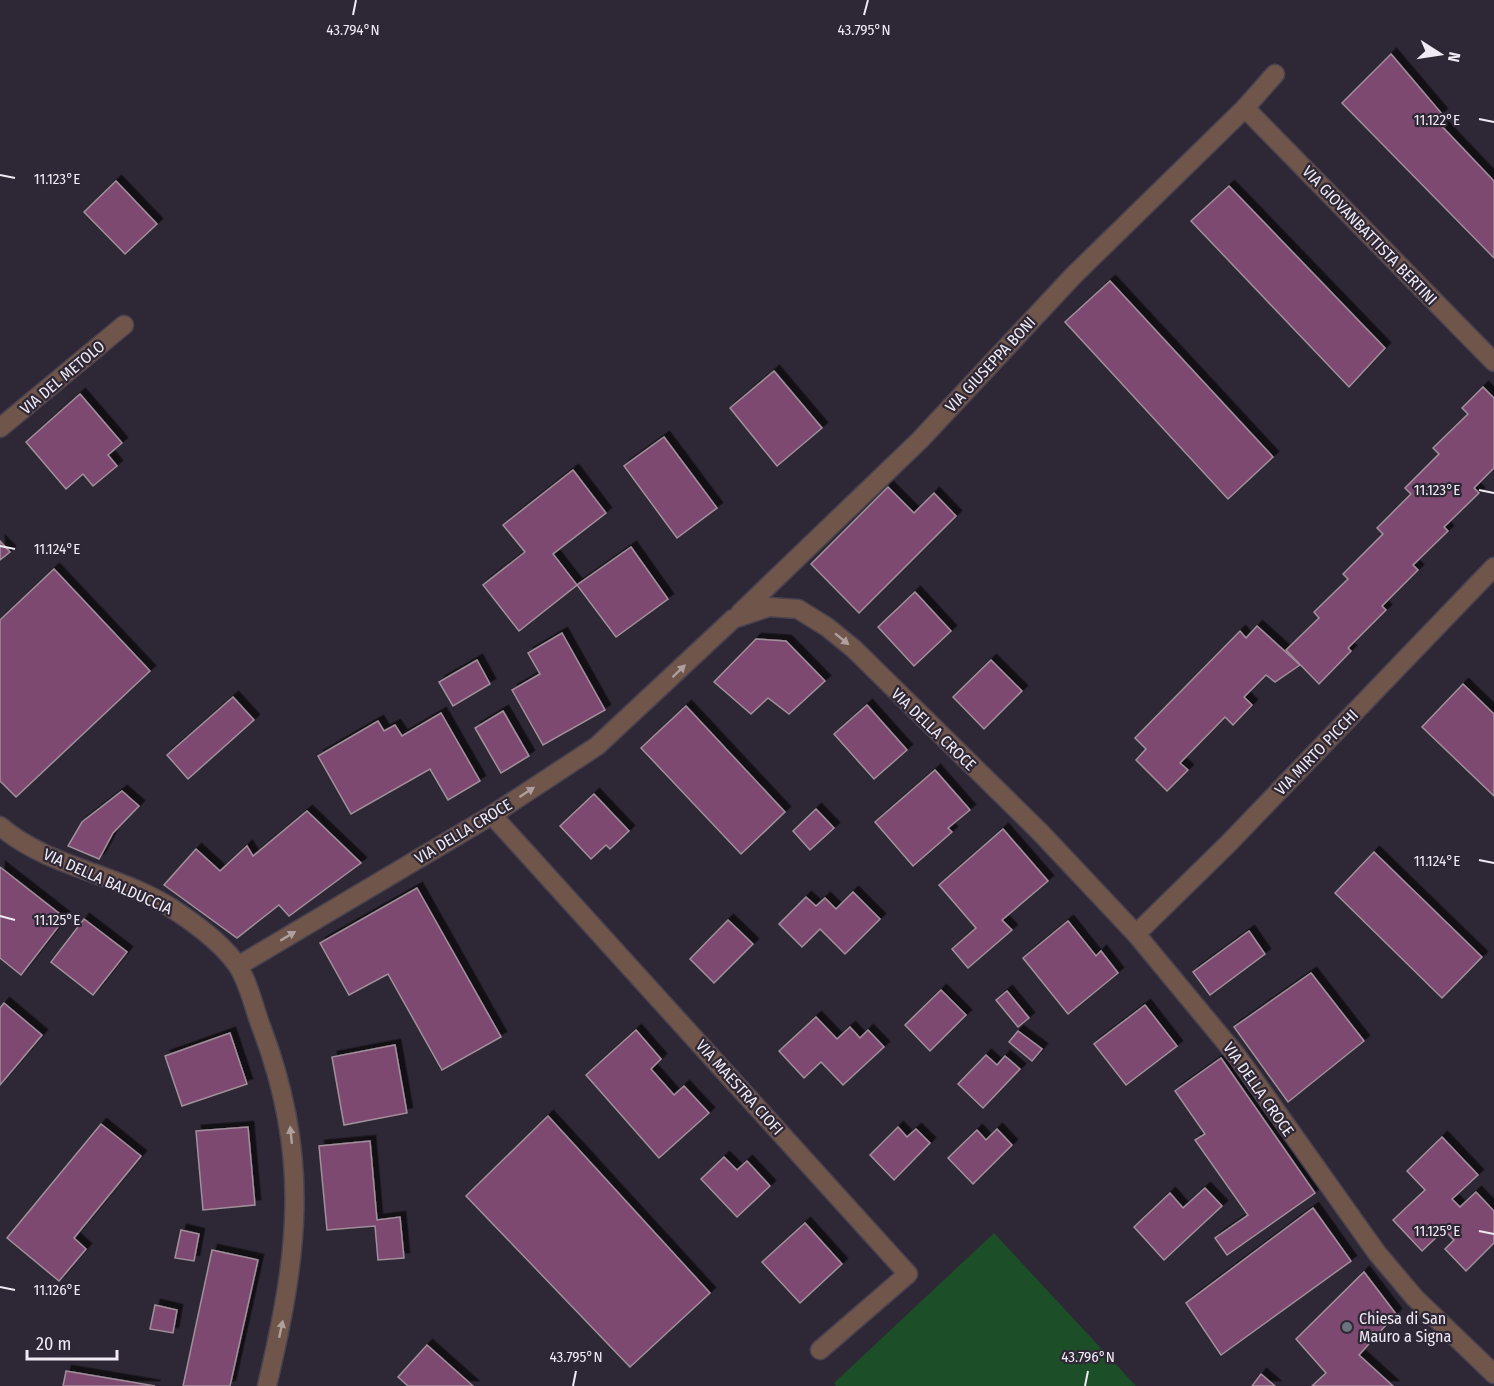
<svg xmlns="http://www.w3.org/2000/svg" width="1494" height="1386" viewBox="0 0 1494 1386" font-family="'Fira Sans Condensed',sans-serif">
  <defs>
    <filter id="shadow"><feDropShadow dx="5.5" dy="-5.5" stdDeviation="0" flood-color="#0009"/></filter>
  </defs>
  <rect width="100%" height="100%" fill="#2e2735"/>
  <!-- green -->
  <polygon fill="#1c4e28" points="994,1233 1136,1386 836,1386 834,1383"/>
  <!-- building -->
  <g fill="#7d4a6f" stroke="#a18f9b" stroke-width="1.5" filter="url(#shadow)">
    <polygon points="1391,54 1442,114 1435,119 1494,181 1494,258 1342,103"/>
    <polygon points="116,181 157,224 125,254 84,212"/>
    <polygon points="1229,186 1385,348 1349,387 1191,221"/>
    <polygon points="1110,281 1273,457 1228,499 1065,322"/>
    <polygon points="774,371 822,428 777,466 730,408"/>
    <polygon points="1483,387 1494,398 1494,468 1474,488 1479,493 1444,527 1448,531 1413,565 1418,570 1382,606 1386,610 1348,648 1351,651 1319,684 1286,650 1319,618 1314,612 1348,579 1343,574 1383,534 1377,528 1411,494 1405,488 1439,454 1433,448 1468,414 1462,408"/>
    <polygon points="80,394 122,443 108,455 117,466 93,486 83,474 66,489 26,442"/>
    <polygon points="664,437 717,508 677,538 624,466"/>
    <polygon points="573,470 606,513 553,554 577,585 519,631 483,585 525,552 503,525"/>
    <polygon points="888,487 914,513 934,493 956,516 859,613 811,564"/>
    <polygon points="0,541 10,552 0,560"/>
    <polygon points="631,547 668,599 616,637 577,585"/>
    <polygon points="54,569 150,671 16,797 0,781 0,620"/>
    <polygon points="915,592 951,631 914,666 878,627"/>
    <polygon points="1257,626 1300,665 1275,682 1266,675 1244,697 1252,705 1233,725 1225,717 1180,763 1188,770 1167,791 1136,760 1146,749 1135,738 1240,631 1246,638"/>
    <polygon points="562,633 605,710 543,745 512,690 540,674 528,653"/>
    <polygon points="756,639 786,641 825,681 789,714 768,698 751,714 714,682"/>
    <polygon points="477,660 490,684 453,706 439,682"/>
    <polygon points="991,660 1022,691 984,729 953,697"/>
    <polygon points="1463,684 1494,714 1494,796 1422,727"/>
    <polygon points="233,697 254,720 188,779 167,755"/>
    <polygon points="867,705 907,750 874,779 834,734"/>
    <polygon points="686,706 785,812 741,854 641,748"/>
    <polygon points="503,711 529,756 501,773 475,728"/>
    <polygon points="441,713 480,781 448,800 430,769 351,814 318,756 378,721 384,731 395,725 402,736"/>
    <polygon points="935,770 970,810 948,828 952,832 913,866 875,822"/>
    <polygon points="122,791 139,806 113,833 99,859 68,846 82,822"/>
    <polygon points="594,794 629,831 610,849 606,845 591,859 560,826"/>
    <polygon points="816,809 834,828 810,850 793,831"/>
    <polygon points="307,811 361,863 289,916 279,905 237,938 164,885 196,849 220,871 247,846 253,856"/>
    <polygon points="1003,829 1048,881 1002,920 1012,930 968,968 952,949 976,928 939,885"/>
    <polygon points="1374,852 1482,957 1442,998 1335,893"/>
    <polygon points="0,867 65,918 21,975 0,958"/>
    <polygon points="417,888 501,1037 442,1070 388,974 349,995 320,943"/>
    <polygon points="853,892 880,919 845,954 820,929 802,947 779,924 806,897 816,906 825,898 836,909"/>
    <polygon points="84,919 127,952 93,995 51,962"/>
    <polygon points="728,920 753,944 714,983 690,959"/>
    <polygon points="1068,921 1096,956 1101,951 1118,973 1068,1014 1023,958"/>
    <polygon points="1249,931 1265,954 1210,995 1193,972"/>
    <polygon points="1311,973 1364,1041 1288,1102 1234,1027"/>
    <polygon points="941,990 966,1015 930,1051 905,1025"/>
    <polygon points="1007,991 1029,1018 1018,1027 996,1000"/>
    <polygon points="4,1003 42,1035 0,1085 0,1008"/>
    <polygon points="1145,1005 1177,1046 1126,1085 1094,1044"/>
    <polygon points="816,1017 837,1039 850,1027 860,1038 868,1030 884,1047 843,1085 821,1062 804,1078 779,1051"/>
    <polygon points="636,1030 661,1059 651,1069 674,1095 684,1086 709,1113 659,1158 586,1075"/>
    <polygon points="1018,1031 1042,1049 1032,1061 1009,1042"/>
    <polygon points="230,1033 247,1084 182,1106 165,1056"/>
    <polygon points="395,1045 407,1113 344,1125 332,1057"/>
    <polygon points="986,1055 997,1065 1005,1056 1020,1069 983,1108 958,1084"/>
    <polygon points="1221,1058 1315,1193 1227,1255 1215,1238 1248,1215 1195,1140 1205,1134 1175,1091"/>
    <polygon points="548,1116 710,1293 630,1367 466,1196"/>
    <polygon points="101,1124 141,1156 74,1238 86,1249 59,1281 7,1238"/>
    <polygon points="248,1127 255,1205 203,1210 196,1131"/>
    <polygon points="898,1127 907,1137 916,1129 930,1143 894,1180 870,1155"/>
    <polygon points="997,1129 1012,1145 973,1184 948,1158 977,1130 986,1140"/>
    <polygon points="1442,1137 1478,1175 1452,1199 1460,1207 1476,1192 1494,1211 1494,1243 1466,1271 1445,1249 1454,1240 1444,1230 1422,1251 1393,1220 1425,1190 1407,1171"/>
    <polygon points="370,1141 377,1220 400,1217 404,1258 378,1260 375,1226 327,1230 319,1146"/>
    <polygon points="724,1157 737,1170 747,1161 770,1186 737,1217 701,1179"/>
    <polygon points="1205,1188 1222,1206 1164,1260 1134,1227 1170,1193 1183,1208"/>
    <polygon points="1313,1208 1351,1261 1221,1355 1186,1303"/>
    <polygon points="805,1223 842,1264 800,1303 762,1262"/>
    <polygon points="181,1230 199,1234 194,1261 175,1258"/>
    <polygon points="212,1250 258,1260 230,1386 183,1386"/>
    <polygon points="1364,1272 1396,1314 1359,1355 1393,1386 1312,1386 1326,1373 1296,1339"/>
    <polygon points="155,1305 177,1310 173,1333 150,1329"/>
    <polygon points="427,1345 473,1386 408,1386 398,1377"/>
    <polygon points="66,1371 155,1386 63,1386"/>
    <polygon points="1261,1374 1275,1386 1252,1386"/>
  </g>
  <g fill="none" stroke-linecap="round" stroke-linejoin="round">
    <!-- minor casing -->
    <g stroke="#494250" stroke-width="21">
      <g id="minor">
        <polyline points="1245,108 1494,362"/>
        <polyline points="0,428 124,325"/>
        <polyline points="740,613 920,440 1074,275 1245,108 1275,74"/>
        <polyline points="492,815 908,1274 820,1350"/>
        <path d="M0,826C50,869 122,874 176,911C197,925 223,944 237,965C249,982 254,1009 262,1029C311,1159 298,1254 267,1386"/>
        <polyline points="1136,934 1228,844 1494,567"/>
        <polyline points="238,966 492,815 597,746 733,619 769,607 798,609 827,627 854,649 1040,832 1136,934 1237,1056 1377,1253 1415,1298 1494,1374"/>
      </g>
    </g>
    <!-- minor -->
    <use href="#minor" stroke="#6f554a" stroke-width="18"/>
  </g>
  <!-- one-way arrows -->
  <defs><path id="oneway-solid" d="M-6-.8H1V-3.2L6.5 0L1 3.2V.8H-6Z" transform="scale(1.5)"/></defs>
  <g fill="#afa09f">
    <use href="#oneway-solid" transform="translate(842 639) rotate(39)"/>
    <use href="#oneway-solid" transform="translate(679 671) rotate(-44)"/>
    <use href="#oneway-solid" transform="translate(527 792) rotate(-33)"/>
    <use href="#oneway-solid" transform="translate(288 936) rotate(-31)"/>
    <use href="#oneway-solid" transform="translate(291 1135) rotate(-96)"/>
    <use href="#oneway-solid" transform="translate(281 1329) rotate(-78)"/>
  </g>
  <!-- ticks -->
  <path fill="none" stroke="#efeaf4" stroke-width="2" d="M353,15L356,0M864,15L868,0M1479,119L1494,122M0,175L15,178M1479,490L1494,493M0,546L15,549M1479,860L1494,863M0,916L15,920M1479,1231L1494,1234M0,1287L15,1290M573,1386L576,1371M1085,1386L1088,1371"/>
  <!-- markers -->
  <circle fill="#6b7280" stroke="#2e2735" stroke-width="2" cx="1347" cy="1327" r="6"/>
  <g text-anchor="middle" stroke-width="4.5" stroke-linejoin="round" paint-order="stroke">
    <!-- street labels -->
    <g font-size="16" fill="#efeaf4" stroke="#2e2735">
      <text transform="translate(1370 235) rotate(46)" y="6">VIA GIOVANBATTISTA BERTINI</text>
      <text transform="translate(990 364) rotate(-47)" y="6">VIA GIUSEPPA BONI</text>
      <text transform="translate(62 377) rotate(-40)" y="6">VIA DEL METOLO</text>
      <text transform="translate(934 729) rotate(44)" y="6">VIA DELLA CROCE</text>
      <text transform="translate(1316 752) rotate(-46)" y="6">VIA MIRTO PICCHI</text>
      <text transform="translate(463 831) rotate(-31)" y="6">VIA DELLA CROCE</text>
      <text transform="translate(108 881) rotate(24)" y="6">VIA DELLA BALDUCCIA</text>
      <text transform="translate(740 1087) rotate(48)" y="6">VIA MAESTRA CIOFI</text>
      <text transform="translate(1259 1089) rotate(55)" y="6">VIA DELLA CROCE</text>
    </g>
    <!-- poi labels -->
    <g font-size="16" fill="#efeaf4" stroke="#2e2735" text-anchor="start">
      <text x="1359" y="1324">Chiesa di San<tspan x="1359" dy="18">Mauro a Signa</tspan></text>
    </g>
  </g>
  <g font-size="15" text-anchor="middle" fill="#efeaf4" stroke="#2e2735" stroke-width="4.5" stroke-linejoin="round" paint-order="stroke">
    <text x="353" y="35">43.794°N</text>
    <text x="864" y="35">43.795°N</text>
    <text x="1437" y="125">11.122°E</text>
    <text x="57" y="184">11.123°E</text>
    <text x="1437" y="495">11.123°E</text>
    <text x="57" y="554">11.124°E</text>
    <text x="1437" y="866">11.124°E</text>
    <text x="57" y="925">11.125°E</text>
    <text x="1437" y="1236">11.125°E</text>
    <text x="57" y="1295">11.126°E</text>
    <text x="576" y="1362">43.795°N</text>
    <text x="1088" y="1362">43.796°N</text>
  </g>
  <!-- north arrow -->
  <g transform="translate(1440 54) rotate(102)" stroke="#2e2735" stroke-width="4.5" paint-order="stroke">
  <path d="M0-4.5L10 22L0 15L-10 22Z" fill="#efeaf4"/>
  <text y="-9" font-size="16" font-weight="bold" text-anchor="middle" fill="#efeaf4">N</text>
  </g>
  <!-- scale -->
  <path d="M27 1350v9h90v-9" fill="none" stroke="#efeaf4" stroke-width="3"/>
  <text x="36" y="1350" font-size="18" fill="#efeaf4" stroke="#2e2735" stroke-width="4.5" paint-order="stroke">20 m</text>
</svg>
